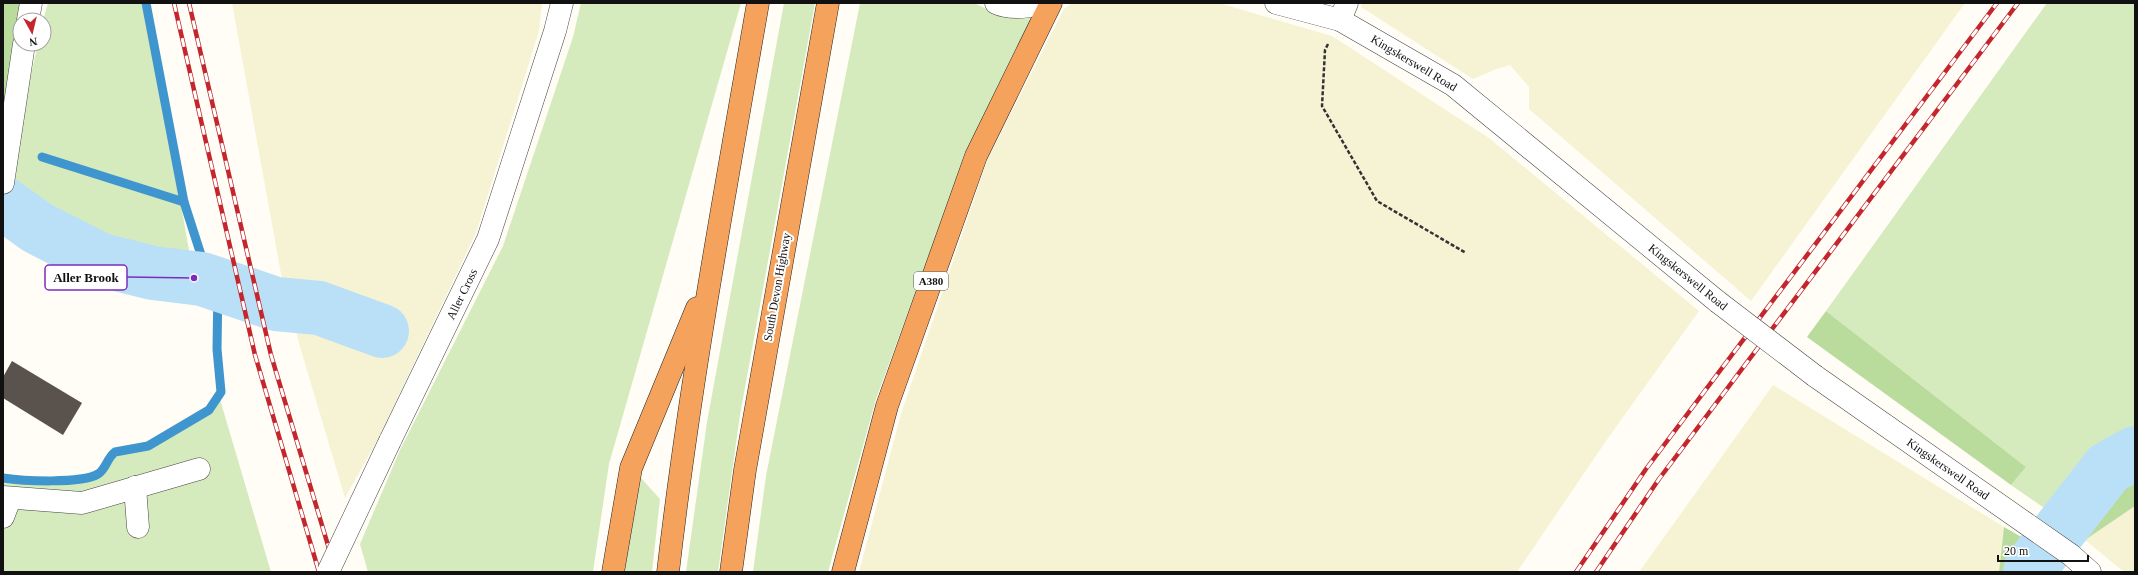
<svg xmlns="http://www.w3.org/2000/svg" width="2138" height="575" viewBox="0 0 2138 575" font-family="'Times New Roman',serif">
  <rect width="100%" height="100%" fill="#fffdf5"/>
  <!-- farmland -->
  <g fill="#f6f3d4">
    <polygon points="232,3 542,3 539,31 476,233 379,437 345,498 303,357 283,285"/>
    <polygon points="1072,3 1219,3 1332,36 1489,138 1699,311 1606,441 1517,572 859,572 901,414 988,158 1064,9"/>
    <polygon points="1362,3 1965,3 1751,301 1529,109 1529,87 1510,65 1494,70 1473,79 1361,7"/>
    <polygon points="1773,385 2004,527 1999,572 1639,572"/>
    <polygon points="2135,506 2135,572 2124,572 2085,540"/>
  </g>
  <!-- green -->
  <g fill="#d5ebbd">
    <path d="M48,3H145L194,278C163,274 129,272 100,260C68,247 37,228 9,208L26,96L38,44H44L43,20Z"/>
    <polygon points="581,3 741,3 609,464 593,572 368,572 360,544 400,450 503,246 573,37"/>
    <polygon points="784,3 815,3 740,415 718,572 686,572 707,422"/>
    <polygon points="860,3 974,3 993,12 1036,13 967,151 876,399 828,572 753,572 766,476"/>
    <polygon points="2047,3 2135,3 2135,447 2084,473 2047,510 2011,485 2026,467 1826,311"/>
    <path d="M219,396L271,572H3V478C34,482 67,482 97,475L111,455L148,446L209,410Z"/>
    <polygon points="641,478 660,499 652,572 624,572"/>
  </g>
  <!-- forest -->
  <g fill="#b9dc9c">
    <polygon points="3,3 24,3 15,46 3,125"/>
    <polygon points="1826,311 2026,467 2011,485 1807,337"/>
    <polygon points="2135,447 2135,506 2085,540 2061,523 2047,510 2084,473"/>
    <polygon points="2004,527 2044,550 2059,572 1999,572"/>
  </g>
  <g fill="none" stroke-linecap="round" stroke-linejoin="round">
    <!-- stream -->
    <g stroke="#3f96cf" stroke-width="9">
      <polyline points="146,3 184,202 202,258 202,279"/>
      <polyline points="42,157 184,202"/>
      <path d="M3,478C23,481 81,484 98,474C106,469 107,458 115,452L148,446L209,410L221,392L217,349L218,285"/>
    </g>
    <!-- river -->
    <g stroke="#b9e0f7" stroke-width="54">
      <polyline points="3,203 38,228 101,260 153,273 202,279 276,304 319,308 382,331"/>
      <polyline points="2030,572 2031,567 2108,468 2135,453"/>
    </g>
  </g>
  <!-- building -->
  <polygon fill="#5a524d" points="12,361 82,403 63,435 3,398 3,377"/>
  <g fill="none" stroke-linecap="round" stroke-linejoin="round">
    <!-- minor casing -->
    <g stroke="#444" stroke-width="23">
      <g id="minor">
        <path d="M996,3C1011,10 1029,7 1044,3"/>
        <polyline points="1276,3 1340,20 1453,85 1718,302"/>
        <polyline points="28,20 31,3"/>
        <polyline points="1340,20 1347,3"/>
        <polyline points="3,183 24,44"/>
        <polyline points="1815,376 2071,555 2090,572"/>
        <polyline points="390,441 488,239 555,31 562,3"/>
        <polyline points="135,487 138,527"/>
        <polyline points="3,497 82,503 199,469"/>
        <polyline points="3,517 10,499"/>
      </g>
    </g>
    <!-- highway casing -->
    <g stroke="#222" stroke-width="23">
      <g id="highway">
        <polyline points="613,572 631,468 697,308"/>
        <path d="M668,572C690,381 725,192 758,3"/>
        <polyline points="731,572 745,470 828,3"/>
        <polyline points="843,572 887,406 976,156 1051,3"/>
      </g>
    </g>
    <!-- path -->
    <polyline stroke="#333" stroke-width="2.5" stroke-dasharray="4 2" stroke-linecap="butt" points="1328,44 1325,50 1322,106 1377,201 1466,253"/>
    <!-- minor -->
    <use href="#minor" stroke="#fff" stroke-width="22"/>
    <!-- highway -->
    <use href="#highway" stroke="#f5a25d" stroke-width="22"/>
    <!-- rail casing -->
    <g stroke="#c4262e" stroke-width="4.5">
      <g id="rail">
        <polyline points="174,3 255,355 319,572"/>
        <polyline points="189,3 271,355 336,572"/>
        <polyline points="1576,572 1646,469 1997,3"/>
        <polyline points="1596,572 1659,479 2018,3"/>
      </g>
    </g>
    <!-- rail -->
    <use href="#rail" stroke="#fff" stroke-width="3" stroke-dasharray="9" stroke-linecap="butt"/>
    <!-- minor-bridge casing -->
    <g stroke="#444" stroke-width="23" stroke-linecap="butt">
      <g id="minor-bridge">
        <polyline points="1718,302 1815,376"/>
        <polyline points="328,572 390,441"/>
      </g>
    </g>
    <!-- minor-bridge -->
    <use href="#minor-bridge" stroke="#fff" stroke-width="22"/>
  </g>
  <g text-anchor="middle" stroke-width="4" stroke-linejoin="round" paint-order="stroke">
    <!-- shield labels -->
    <rect fill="#fff" stroke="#585858" stroke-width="1" x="914" y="272" width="34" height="18" rx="3"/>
    <g font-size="11" font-weight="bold" fill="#111">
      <text x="931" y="285">A380</text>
    </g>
    <!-- street labels -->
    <g font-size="12" fill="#111" stroke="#fff">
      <text transform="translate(1414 63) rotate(31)" y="4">Kingskerswell Road</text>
      <text transform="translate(1688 277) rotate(39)" y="4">Kingskerswell Road</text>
      <text transform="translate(777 287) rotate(-80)" y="4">South Devon Highway</text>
      <text transform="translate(462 294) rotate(-64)" y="4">Aller Cross</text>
      <text transform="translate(1948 469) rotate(35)" y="4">Kingskerswell Road</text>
    </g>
  </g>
  <!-- callouts -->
  <path fill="none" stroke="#7b2cbf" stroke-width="1.5" d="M194 278L127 277"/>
  <circle fill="#7b2cbf" stroke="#fff" stroke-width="1.5" cx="194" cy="278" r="4"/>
  <rect fill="#fff" stroke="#7b2cbf" stroke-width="1.5" x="45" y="265" width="82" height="25" rx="4"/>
  <g font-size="13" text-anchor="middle" font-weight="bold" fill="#111">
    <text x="86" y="282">Aller Brook</text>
  </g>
  <!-- border -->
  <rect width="2138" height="575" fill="none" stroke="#111111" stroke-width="8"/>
  <!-- north arrow -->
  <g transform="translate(32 32) rotate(172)"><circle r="19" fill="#ffffff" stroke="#a0a0a0"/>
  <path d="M0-3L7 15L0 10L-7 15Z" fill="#c4262e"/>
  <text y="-6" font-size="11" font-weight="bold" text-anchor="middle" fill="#111111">N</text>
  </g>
  <!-- scale -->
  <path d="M1998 555v6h90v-6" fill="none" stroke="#111111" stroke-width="2"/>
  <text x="2004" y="555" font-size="12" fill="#111111" stroke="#ffffff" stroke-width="3" paint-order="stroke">20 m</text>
</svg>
